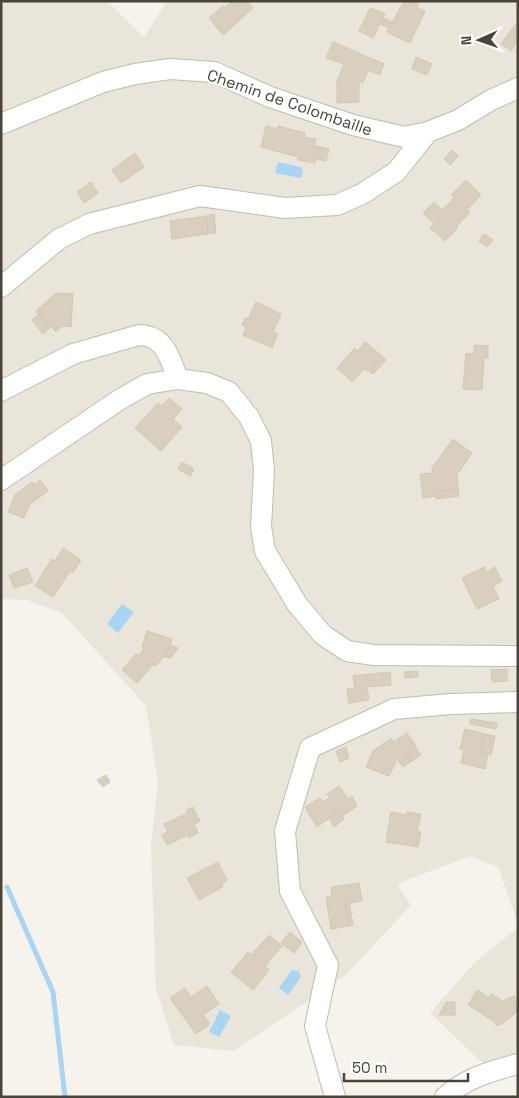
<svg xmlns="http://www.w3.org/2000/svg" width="519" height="1098" viewBox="0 0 519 1098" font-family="'Space Grotesk',sans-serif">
  <rect width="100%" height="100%" fill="#f6f3ec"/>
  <!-- residential -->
  <g fill="#eae5da">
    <polygon points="1,1 107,1 144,37 167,1 518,1 518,924 498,867 470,856 397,884 411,905 346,975 234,1051 174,1045 156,989 151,845 158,782 146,706 62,613 27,600 1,599"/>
    <polygon points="518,928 518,1054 491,1071 430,1013 476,961"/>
  </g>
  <!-- water -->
  <g fill="#a9d4f2">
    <polygon points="278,162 301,167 303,170 301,178 275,173"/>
    <polygon points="122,604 134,612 118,633 107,624"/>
    <polygon points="292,970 299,971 301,977 288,995 279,988"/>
    <polygon points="220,1010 231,1016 219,1037 209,1032"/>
  </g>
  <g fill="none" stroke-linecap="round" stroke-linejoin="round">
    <!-- stream -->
    <polyline stroke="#a9d4f2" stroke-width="5" points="7,887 53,992 65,1097"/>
  </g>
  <!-- building -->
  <g fill="#d8cfc1" stroke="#d3c7b4">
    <polygon points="232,1 247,1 253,8 223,35 209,18 223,6 225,8"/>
    <polygon points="404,1 419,1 416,7 425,11 410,43 387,32"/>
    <polygon points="370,8 385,14 373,38 359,31"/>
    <polygon points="383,18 392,22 389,28 380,24"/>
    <polygon points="518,21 518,40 511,51 501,44"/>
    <polygon points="333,42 384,64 380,75 368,70 363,83 359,81 359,102 337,103 337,81 344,64 326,58"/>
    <polygon points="416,57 432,64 427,75 412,69"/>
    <polygon points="266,126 277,129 278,126 305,133 304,137 316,139 315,146 329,149 326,161 315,159 315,163 298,160 298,157 261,147"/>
    <polygon points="452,150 458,156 450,165 444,159"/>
    <polygon points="135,153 144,167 121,183 112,170"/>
    <polygon points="466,180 481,195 467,210 470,212 456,227 458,228 445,241 430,228 434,223 423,213 434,202 442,210 454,198 451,195"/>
    <polygon points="91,182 98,193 84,203 77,192"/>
    <polygon points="214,214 216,233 208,234 206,216"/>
    <polygon points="206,216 208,234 172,239 170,221"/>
    <polygon points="484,234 493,240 487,247 479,241"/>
    <polygon points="56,293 73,294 71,327 62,326 56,332 36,311"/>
    <polygon points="256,302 281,314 273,332 278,334 272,348 243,335 246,327 242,325 245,318 248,319"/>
    <polygon points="39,314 51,327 43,334 32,320"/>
    <polygon points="365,342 382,356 368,371 364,369 352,382 337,368 355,348 358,351"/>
    <polygon points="474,345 488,346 488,358 484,358 482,390 463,389 466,353 474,354"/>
    <polygon points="382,356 386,360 373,374 369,371"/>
    <polygon points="169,398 182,409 173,419 182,427 161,451 135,428 158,403 162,406"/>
    <polygon points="453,439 472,453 457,475 458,488 435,492 436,496 423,498 420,474 432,473 432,468"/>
    <polygon points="182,462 194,469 190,476 178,469"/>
    <polygon points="40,480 48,491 29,505 24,518 8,512 15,495 32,482 34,485"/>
    <polygon points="458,488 459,496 436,499 435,492"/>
    <polygon points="63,548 81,560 73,573 70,571 53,597 35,586 52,559 55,561"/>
    <polygon points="484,567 487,572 495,567 502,581 493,586 499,599 477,609 462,578"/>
    <polygon points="27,568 33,582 14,588 9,575"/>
    <polygon points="147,631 172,639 166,657 164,656 156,666 153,665 137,683 122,670 136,654 138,656 144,649 142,647"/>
    <polygon points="170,644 178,648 171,658 166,657"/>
    <polygon points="507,669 507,681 492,682 491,670"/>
    <polygon points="417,671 418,677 405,678 404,672"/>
    <polygon points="390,672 391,685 367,687 369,700 349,703 347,689 355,689 353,676"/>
    <polygon points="471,719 497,723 496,729 470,724"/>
    <polygon points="465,729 485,734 480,752 488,754 485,769 461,763 464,750 460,749"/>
    <polygon points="407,733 416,746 406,753 412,761 403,767 397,759 389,776 366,767 373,751 391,738 394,742"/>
    <polygon points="485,734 495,736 491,755 480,752"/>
    <polygon points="346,747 349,758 340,762 336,751"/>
    <polygon points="415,747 421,755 412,761 406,753"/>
    <polygon points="106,775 110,782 103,787 97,780"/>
    <polygon points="339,786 348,799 352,796 357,806 342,816 339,811 317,827 305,807 320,798 322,802 330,798 327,794"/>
    <polygon points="193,807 200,821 194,824 198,833 189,838 188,835 167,845 162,835 168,832 164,824 188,813 186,810"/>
    <polygon points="339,811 344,819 334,827 329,818"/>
    <polygon points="391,812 406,815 407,812 421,814 417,831 421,832 418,847 386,842"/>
    <polygon points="218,862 227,880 221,884 223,887 199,900 187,878"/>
    <polygon points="359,883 362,901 345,904 349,926 331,929 326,897 332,896 331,887"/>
    <polygon points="349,903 353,925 349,926 345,904"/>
    <polygon points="290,932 302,942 294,953 281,943"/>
    <polygon points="269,935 282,946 265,966 269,970 253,990 231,972 248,952 251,955"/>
    <polygon points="207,986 219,1004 203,1015 210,1024 196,1034 170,998 185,988 191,997"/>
    <polygon points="477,990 489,998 491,994 503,1001 514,996 518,1001 518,1011 500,1025 496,1025 495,1022 468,1005"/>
    <polygon points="446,1002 455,1002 455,1015 439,1015"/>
  </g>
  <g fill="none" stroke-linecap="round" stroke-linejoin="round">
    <!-- street casing -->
    <g stroke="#c2bbae" stroke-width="22">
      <g id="street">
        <polyline points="1,124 103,82 135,74 170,69 214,72 270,97 353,125 404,137 428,132 458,120 491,100 518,88"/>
        <polyline points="1,287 59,239 89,224 200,196 285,208 337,205 362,194 396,172 428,132"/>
        <path d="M1,391L73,354L139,335C165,335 170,359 178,379"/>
        <polyline points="1,480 119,400 147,384 178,379 207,383 229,392 249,417 261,441 264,470 261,527 265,551 297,604 323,635 347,651 374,655 518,656"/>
        <polyline points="335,1097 315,1026 328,965 290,891 285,831 310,748 394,709 451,704 518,702"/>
        <path d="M445,1097C466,1078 491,1071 518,1064"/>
      </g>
    </g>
    <!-- street -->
    <use href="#street" stroke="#fff" stroke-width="20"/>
  </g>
  <g text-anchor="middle" stroke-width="4.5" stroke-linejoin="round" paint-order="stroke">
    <!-- street labels -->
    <g font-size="16" fill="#4b4439" stroke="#fff">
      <text transform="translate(290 102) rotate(19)" y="6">Chemin de Colombaille</text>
    </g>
  </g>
  <!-- border -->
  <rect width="519" height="1098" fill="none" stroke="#4b4439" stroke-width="5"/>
  <!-- north arrow -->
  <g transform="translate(479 40) rotate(268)" stroke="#ffffff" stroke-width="4" paint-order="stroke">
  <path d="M0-4L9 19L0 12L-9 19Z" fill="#4b4439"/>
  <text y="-8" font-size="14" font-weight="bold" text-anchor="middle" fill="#4b4439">N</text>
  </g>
  <!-- scale -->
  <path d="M344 1073v8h124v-8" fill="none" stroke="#4b4439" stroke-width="2.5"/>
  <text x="352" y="1073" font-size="15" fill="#4b4439" stroke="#ffffff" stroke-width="4" paint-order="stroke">50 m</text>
</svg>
